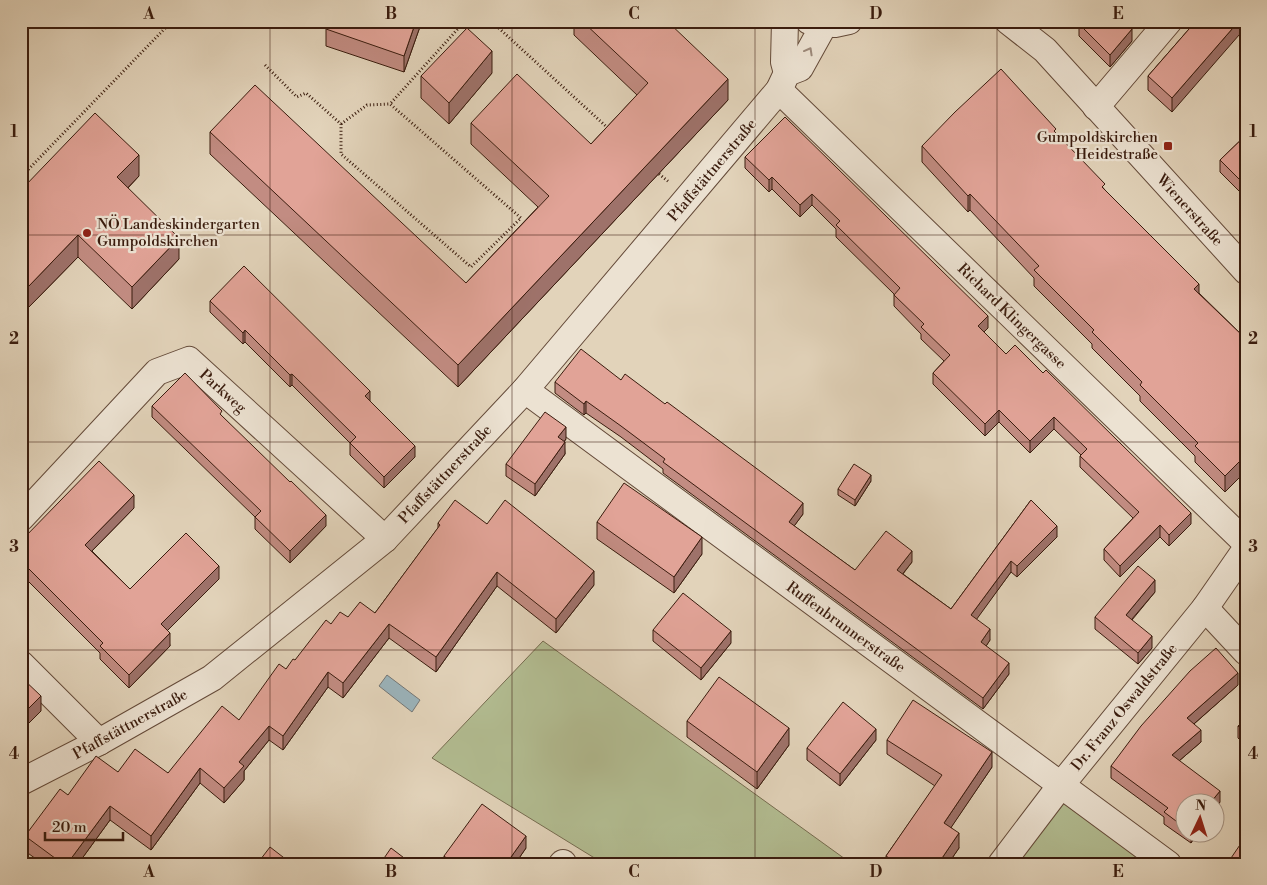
<svg xmlns="http://www.w3.org/2000/svg" width="1267" height="885" viewBox="0 0 1267 885" font-family="'Libre Bodoni',serif">
  <rect width="100%" height="100%" fill="#e2d3ba"/>
  <filter id="stains"><feTurbulence type="fractalNoise" baseFrequency=".004" numOctaves="4"/><feColorMatrix values="0 0 0 0 .2 0 0 0 0 .09 0 0 0 0 .02 0 0 0 .5 -.17"/></filter>
  <radialGradient id="worn" r=".72"><stop offset=".6" stop-color="#630" stop-opacity="0"/><stop offset="1" stop-color="#630" stop-opacity=".3"/></radialGradient>
  <!-- green -->
  <g fill="#b2bc91" stroke="#766c50">
    <polygon points="543,641 852,864 600,864 601,862 432,758"/>
    <polygon points="1060,798 1148,864 1008,864"/>
  </g>
  <!-- water -->
  <polygon fill="#9bb4bc" stroke="#747776" points="387,675 420,700 412,712 379,686"/>
  <g fill="none" stroke-linecap="round" stroke-linejoin="round">
    <!-- minor casing -->
    <g stroke="#644a39" stroke-width="28">
      <g id="minor">
        <polyline points="785,21 784,62 787,73"/>
        <polyline points="809,21 835,24 849,21"/>
        <polyline points="1008,21 1045,50 1246,271"/>
        <polyline points="779,90 1246,543"/>
        <polyline points="1096,107 1169,21"/>
        <polyline points="525,390 1168,864"/>
        <polyline points="21,518 157,372 189,360 385,539"/>
        <polyline points="1205,608 1246,652"/>
        <polyline points="21,664 99,742"/>
        <polyline points="21,782 99,742 212,678 385,539 525,390 779,90 787,73 800,68 825,23"/>
        <polyline points="562,864 563,863"/>
        <polyline points="1001,864 1061,785 1205,608 1246,549"/>
      </g>
    </g>
    <!-- path -->
    <g stroke="#3a1c0e" stroke-width="3" stroke-dasharray="1 2.5" stroke-linecap="butt">
      <polyline points="491,21 610,130"/>
      <polyline points="265,65 297,97 306,93 341,124 341,154 471,267 521,218 390,104 465,21"/>
      <polyline points="341,124 367,105 390,104"/>
      <polyline points="659,174 669,182"/>
      <polyline points="21,177 172,21"/>
    </g>
    <!-- minor -->
    <use href="#minor" stroke="#ece2d2" stroke-width="26"/>
  </g>
  <!-- wall -->
  <g fill="#c28c82" stroke="#3a1c0e">
    <polygon points="328,21 422,21 404,72 326,46 326,29"/>
    <polygon points="574,21 667,21 728,100 458,387 210,154 210,132 466,283 538,207 471,144 471,123 591,144 637,95 574,35"/>
    <polygon points="1196,21 1172,112 1148,90 1148,76"/>
    <polygon points="1079,24 1132,41 1110,67 1079,36"/>
    <polygon points="492,73 449,124 421,98 421,76"/>
    <polygon points="785,117 988,328 984,332 1006,354 1191,524 1169,546 1160,537 1120,577 1104,560 1104,549 1133,518 1080,467 1080,456 1081,455 1054,429 1030,453 999,422 985,436 933,384 933,373 944,361 921,339 921,334 894,306 894,294 836,237 836,229 812,205 800,217 772,189 769,192 745,168 745,157"/>
    <polygon points="1056,133 1105,190 1199,293 1246,339 1246,471 1225,492 1195,462 1195,456 1140,401 1140,396 1092,348 1092,344 1034,286 1034,278 970,210 968,212 922,162 922,146"/>
    <polygon points="1246,135 1246,198 1220,172 1220,160"/>
    <polygon points="139,176 128,188 179,259 132,309 78,257 28,308 21,301 21,186 23,188"/>
    <polygon points="210,301 370,401 415,457 384,488 350,455 350,443 292,385 290,387 245,342 243,344 210,312"/>
    <polygon points="621,380 803,514 794,526 855,570 912,562 903,574 951,609 1031,500 1057,537 1017,577 1011,572 976,619 990,640 986,646 1009,674 983,709 663,473 663,469 621,437 586,413 584,415 555,393 555,382"/>
    <polygon points="152,406 222,416 326,526 290,563 255,529 255,517 152,417"/>
    <polygon points="566,439 564,442 565,454 535,496 506,476 506,464"/>
    <polygon points="871,481 855,506 838,495 838,489"/>
    <polygon points="134,508 92,551 130,589 219,579 167,630 170,646 129,688 100,659 100,653 21,574 21,541"/>
    <polygon points="597,522 702,554 674,593 597,539"/>
    <polygon points="438,523 487,524 594,585 556,633 497,586 436,672 389,638 343,698 328,687 283,750 269,740 244,771 244,780 224,803 200,783 151,850 110,820 78,864 43,864 25,851 25,836 68,795 118,772 168,773 239,720 286,669 331,624 348,617 375,613 438,528"/>
    <polygon points="1155,592 1132,620 1152,648 1138,664 1095,629 1095,617"/>
    <polygon points="653,630 731,643 701,680 653,641"/>
    <polygon points="1238,685 1194,724 1201,742 1179,761 1220,802 1214,810 1214,802 1184,802 1184,832 1198,832 1191,843 1164,824 1164,817 1111,778 1111,766"/>
    <polygon points="1246,719 1246,746 1238,738 1238,726"/>
    <polygon points="687,721 789,745 757,789 687,737"/>
    <polygon points="876,740 840,786 807,760 807,748"/>
    <polygon points="887,740 992,767 951,827 959,848 948,864 886,864 886,856 935,786 887,754"/>
    <polygon points="526,848 515,864 444,864 444,856"/>
  </g>
  <!-- shaded-wall -->
  <g fill="#9e726a" stroke="#3a1c0e">
    <polygon points="416,21 422,21 404,72 404,56"/>
    <polygon points="1239,21 1246,21 1246,27 1172,112 1172,98"/>
    <polygon points="1132,29 1132,41 1110,67 1110,55"/>
    <polygon points="492,51 492,73 449,124 449,103"/>
    <polygon points="728,79 728,100 458,387 458,365"/>
    <polygon points="139,155 139,176 117,199 117,177"/>
    <polygon points="772,177 772,189 769,192 769,180"/>
    <polygon points="812,194 812,205 800,217 800,205"/>
    <polygon points="970,194 970,210 968,212 968,196"/>
    <polygon points="78,235 78,257 28,308 28,287"/>
    <polygon points="179,238 179,259 132,309 132,287"/>
    <polygon points="1199,284 1199,300 1194,289"/>
    <polygon points="988,316 988,328 978,338 978,326"/>
    <polygon points="245,330 245,342 243,344 243,333"/>
    <polygon points="292,374 292,385 290,387 290,375"/>
    <polygon points="370,391 370,402 365,396"/>
    <polygon points="586,401 586,413 584,415 584,404"/>
    <polygon points="999,410 999,422 985,436 985,424"/>
    <polygon points="1054,417 1054,429 1030,453 1030,441"/>
    <polygon points="566,427 566,439 558,449 558,437"/>
    <polygon points="565,442 565,454 535,496 535,484"/>
    <polygon points="415,446 415,457 384,488 384,477"/>
    <polygon points="1246,455 1246,471 1225,492 1225,476"/>
    <polygon points="871,475 871,481 855,506 855,500"/>
    <polygon points="134,495 134,508 85,558 85,545"/>
    <polygon points="803,503 803,514 789,533 789,522"/>
    <polygon points="1191,513 1191,524 1169,546 1169,535"/>
    <polygon points="326,515 326,526 290,563 290,551"/>
    <polygon points="1160,525 1160,537 1120,577 1120,566"/>
    <polygon points="1057,526 1057,537 1017,577 1017,566"/>
    <polygon points="702,537 702,554 674,593 674,577"/>
    <polygon points="912,551 912,562 897,581 897,570"/>
    <polygon points="1011,561 1011,572 971,627 971,615"/>
    <polygon points="219,566 219,579 161,637 161,624"/>
    <polygon points="594,571 594,585 556,633 556,619"/>
    <polygon points="497,572 497,586 436,672 436,657"/>
    <polygon points="1155,580 1155,592 1126,626 1126,615"/>
    <polygon points="389,624 389,638 343,698 343,683"/>
    <polygon points="990,629 990,640 981,654 981,642"/>
    <polygon points="731,631 731,643 701,680 701,668"/>
    <polygon points="170,633 170,646 129,688 129,675"/>
    <polygon points="1152,636 1152,648 1138,664 1138,653"/>
    <polygon points="1009,663 1009,674 983,709 983,698"/>
    <polygon points="328,672 328,687 283,750 283,736"/>
    <polygon points="1238,673 1238,685 1187,730 1187,718"/>
    <polygon points="41,696 41,711 21,731 21,716"/>
    <polygon points="269,726 269,740 244,771 244,780 224,803 224,788 239,762"/>
    <polygon points="789,728 789,745 757,789 757,772"/>
    <polygon points="876,729 876,740 840,786 840,774"/>
    <polygon points="1201,730 1201,742 1172,767 1172,755"/>
    <polygon points="992,752 992,767 944,838 944,823"/>
    <polygon points="200,768 200,783 151,850 151,836"/>
    <polygon points="1220,791 1220,802 1214,810 1214,802 1211,802"/>
    <polygon points="110,806 110,820 78,864 67,864"/>
    <polygon points="1191,832 1198,832 1191,843"/>
    <polygon points="959,833 959,848 948,864 938,864"/>
    <polygon points="526,836 526,848 515,864 506,864"/>
  </g>
  <!-- building -->
  <g fill="#e1a397" stroke="#3a1c0e">
    <polygon points="328,21 416,21 404,56 326,29"/>
    <polygon points="582,21 667,21 728,79 458,365 210,132 255,85 466,283 549,196 471,123 517,74 591,144 648,83"/>
    <polygon points="1082,21 1124,21 1132,29 1110,55 1079,24"/>
    <polygon points="1196,21 1239,21 1172,98 1148,76"/>
    <polygon points="467,28 492,51 449,103 421,76"/>
    <polygon points="1001,69 1056,129 1054,131 1105,184 1102,187 1199,284 1194,289 1246,339 1246,455 1225,476 1195,446 1198,443 1140,385 1142,382 1092,332 1094,330 1034,270 1039,266 970,194 968,196 922,146 955,112"/>
    <polygon points="95,113 139,155 117,177 179,238 132,287 78,235 28,287 21,280 21,186 23,188"/>
    <polygon points="785,117 988,316 978,326 1006,354 1015,345 1043,373 1046,370 1191,513 1169,535 1160,525 1120,566 1104,549 1139,512 1080,456 1087,449 1054,417 1030,441 999,410 985,424 933,373 950,355 921,327 924,324 894,295 900,288 836,225 840,221 812,194 800,205 772,177 769,180 745,157"/>
    <polygon points="1246,135 1246,186 1220,160"/>
    <polygon points="244,266 370,391 365,396 415,446 384,477 350,443 356,437 292,374 290,375 245,330 243,333 210,301"/>
    <polygon points="581,349 621,380 625,374 665,404 667,402 803,503 789,522 855,570 886,531 912,551 897,570 951,609 1031,500 1057,526 1017,566 1011,561 971,615 990,629 981,642 1009,663 983,698 663,462 665,459 621,426 586,401 584,404 555,382"/>
    <polygon points="185,373 222,411 220,414 290,482 291,481 326,515 290,551 255,517 261,511 152,406"/>
    <polygon points="545,412 566,427 558,437 565,442 535,484 506,464"/>
    <polygon points="99,461 134,495 85,545 130,589 186,533 219,566 161,624 170,633 129,675 100,646 103,643 21,561 21,541"/>
    <polygon points="854,464 871,475 855,500 838,489"/>
    <polygon points="624,483 702,537 674,577 597,522"/>
    <polygon points="455,500 487,524 505,500 594,571 556,619 497,572 436,657 389,624 343,683 328,672 283,736 269,726 239,762 244,766 224,788 200,768 151,836 110,806 67,864 63,864 25,836 60,789 68,795 96,756 118,772 135,749 168,773 222,706 239,720 279,664 286,669 293,659 295,660 326,620 331,624 340,612 348,617 360,602 375,613 440,525 438,523"/>
    <polygon points="1138,566 1155,580 1126,615 1152,636 1138,653 1095,617"/>
    <polygon points="683,593 731,631 701,668 653,630"/>
    <polygon points="1216,648 1238,673 1187,718 1201,730 1172,755 1220,791 1211,802 1184,802 1184,827 1164,812 1168,808 1111,766 1141,726 1190,671"/>
    <polygon points="21,677 41,696 21,716"/>
    <polygon points="719,677 789,728 757,772 687,721"/>
    <polygon points="913,700 992,752 944,823 959,833 938,864 898,864 886,856 942,775 887,740"/>
    <polygon points="843,702 876,729 840,774 807,748"/>
    <polygon points="1246,719 1246,734 1238,726"/>
    <polygon points="482,804 526,836 506,864 454,864 444,856"/>
    <polygon points="1246,836 1246,864 1234,864 1229,861"/>
    <polygon points="270,847 292,864 257,864"/>
    <polygon points="391,848 412,864 380,864"/>
  </g>
  <!-- one-way arrows -->
  <defs><path id="oneway-chevron" d="M-2-3.5L2.5 0L-2 3.5" fill="none" stroke-width="1.6" stroke-linecap="round" stroke-linejoin="round" transform="scale(1.25)"/></defs>
  <use stroke="#9c897a" href="#oneway-chevron" transform="translate(809 51) rotate(-61)"/>
  <!-- grid -->
  <path fill="none" stroke="#3a1c0e" stroke-width="1" stroke-opacity="0.55" d="M270,21V864M512,21V864M755,21V864M997,21V864M21,235H1246M21,442H1246M21,650H1246"/>
  <!-- markers -->
  <g fill="#8f2418" stroke="#ece2d2" stroke-width="2">
    <rect x="1163" y="141" width="10" height="10" rx="2.5"/>
    <circle cx="87" cy="233" r="5"/>
  </g>
  <g text-anchor="middle" stroke-width="4.5" stroke-linejoin="round" paint-order="stroke">
    <!-- poi labels -->
    <g font-size="15" fill="#3a1c0e" stroke="#ece2d2" text-anchor="end">
      <text x="1158" y="142">Gumpoldskirchen<tspan x="1158" dy="17">Heidestraße</tspan></text>
      <text x="97" y="229" text-anchor="start">NÖ Landeskindergarten<tspan x="97" dy="17">Gumpoldskirchen</tspan></text>
    </g>
    <!-- street labels -->
    <g font-size="15" fill="#3a1c0e" stroke="#ece2d2">
      <text transform="translate(712 170) rotate(-50)" y="5">Pfaffstättnerstraße</text>
      <text transform="translate(1190 210) rotate(48)" y="5">Wienerstraße</text>
      <text transform="translate(1012 316) rotate(44)" y="5">Richard Klingergasse</text>
      <text transform="translate(223 391) rotate(42)" y="5">Parkweg</text>
      <text transform="translate(445 474) rotate(-47)" y="5">Pfaffstättnerstraße</text>
      <text transform="translate(846 627) rotate(36)" y="5">Ruffenbrunnerstraße</text>
      <text transform="translate(1124 707) rotate(-51)" y="5">Dr. Franz Oswaldstraße</text>
      <text transform="translate(130 724) rotate(-29)" y="5">Pfaffstättnerstraße</text>
    </g>
  </g>
  <!-- margin -->
  <rect width="1267" height="885" fill="none" stroke="#e2d3ba" stroke-width="55"/>
  <!-- north arrow -->
  <g transform="translate(1200 818) rotate(4)"><circle r="24" fill="#ece2d2" stroke="#a59384"/>
  <path d="M0-4L9 19L0 12L-9 19Z" fill="#8f2418"/>
  <text y="-8" font-size="14" font-weight="bold" text-anchor="middle" fill="#3a1c0e">N</text>
  </g>
  <!-- scale -->
  <path d="M45 832v8h78v-8" fill="none" stroke="#3a1c0e" stroke-width="2.5"/>
  <text x="52" y="832" font-size="15" fill="#3a1c0e" stroke="#ece2d2" stroke-width="4" paint-order="stroke">20 m</text>
  <rect x="28" y="28" width="1212" height="830" fill="none" stroke="#3a1c0e" stroke-width="2"/>
  <g font-size="16" text-anchor="middle" font-weight="bold" fill="#3a1c0e">
    <text x="149" y="19">A</text>
    <text x="391" y="19">B</text>
    <text x="634" y="19">C</text>
    <text x="876" y="19">D</text>
    <text x="1118" y="19">E</text>
    <text x="14" y="137">1</text>
    <text x="1253" y="137">1</text>
    <text x="14" y="344">2</text>
    <text x="1253" y="344">2</text>
    <text x="14" y="552">3</text>
    <text x="1253" y="552">3</text>
    <text x="14" y="759">4</text>
    <text x="1253" y="759">4</text>
    <text x="149" y="877">A</text>
    <text x="391" y="877">B</text>
    <text x="634" y="877">C</text>
    <text x="876" y="877">D</text>
    <text x="1118" y="877">E</text>
  </g>
  <rect width="100%" height="100%" filter="url(#stains)"/>
  <rect width="100%" height="100%" fill="url(#worn)"/>
</svg>
